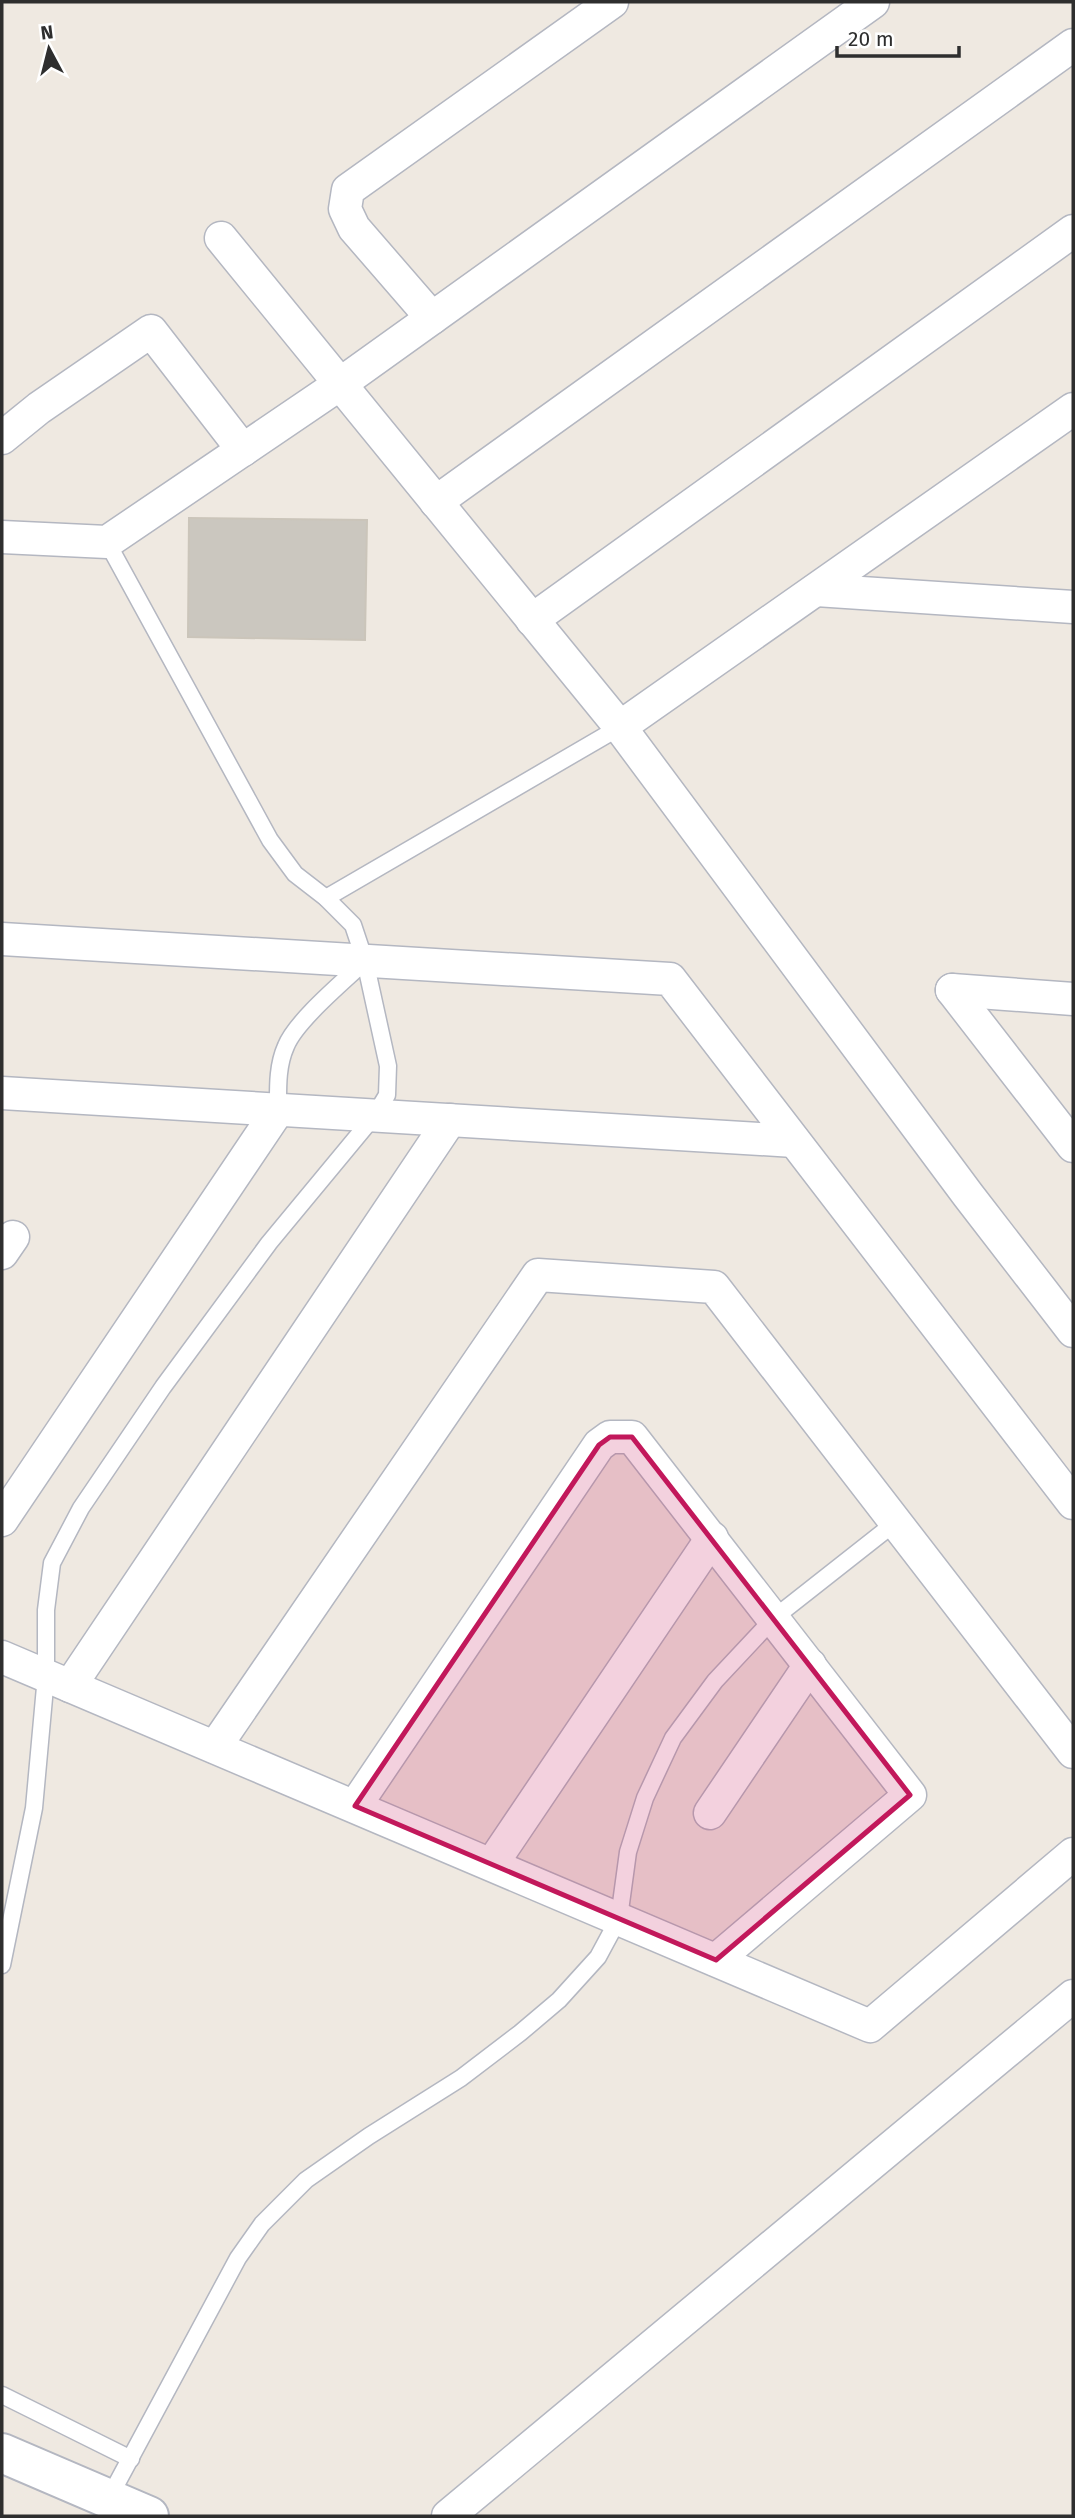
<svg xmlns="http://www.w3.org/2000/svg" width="1075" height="2518" viewBox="0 0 1075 2518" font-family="'Fira Sans',sans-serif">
  <rect width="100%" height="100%" fill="#efe9e1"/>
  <!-- building -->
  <polygon fill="#cbc7bf" stroke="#cbc5ba" stroke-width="2" points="189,518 367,520 365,640 188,637"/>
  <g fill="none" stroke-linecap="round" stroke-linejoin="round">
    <!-- lane casing -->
    <g stroke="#b4b7c1" stroke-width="19">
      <g id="lane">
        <polyline points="326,898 620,727"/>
        <path d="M278,1110C278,1088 277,1066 286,1046C296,1021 343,982 363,963"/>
        <polyline points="2,1965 34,1808 46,1676 46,1610 52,1563 81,1508 163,1387 269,1243 375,1115 387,1095 388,1066 365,961 353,925 326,898 295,874 270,840 107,542"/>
        <polyline points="2,2395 131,2459"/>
        <polyline points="109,2498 238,2258 262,2224 306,2180 369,2136 461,2078 520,2033 559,2000 598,1957 619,1918 628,1852 645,1798 673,1738 715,1681 774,1618 896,1522"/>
      </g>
    </g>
    <!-- street casing -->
    <g stroke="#b4b7c1" stroke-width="35">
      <g id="street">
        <polyline points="221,238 620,727 968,1195 1073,1331"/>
        <polyline points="432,318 354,228 345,209 348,190 612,2"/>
        <polyline points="2,438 39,408 151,331 243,450"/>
        <polyline points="436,502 1073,45"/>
        <polyline points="2,537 107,542 340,384 873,2"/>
        <polyline points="816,590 1073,607"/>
        <polyline points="532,620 1073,231"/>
        <polyline points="620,727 1073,409"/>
        <polyline points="2,939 670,979 1073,1503"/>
        <polyline points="952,990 1073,1146"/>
        <polyline points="952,990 1073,999"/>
        <polyline points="2,1093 794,1141"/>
        <polyline points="2,1253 13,1237"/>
        <polyline points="2,1520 278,1110"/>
        <polyline points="2,1657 870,2026 1073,1854"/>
        <polyline points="70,1686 450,1120"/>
        <polyline points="215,1747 538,1275 714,1287 1073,1752"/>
        <polyline points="355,1806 599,1445 610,1437 632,1437 910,1795 716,1960"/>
        <polyline points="710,1813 810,1665"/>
        <polyline points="492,1864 712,1538"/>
        <polyline points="448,2516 1073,1996"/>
      </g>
    </g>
    <!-- secondary casing -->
    <g stroke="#b4b7c1" stroke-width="42">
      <polyline id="secondary" points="2,2453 149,2516"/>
    </g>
    <!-- lane -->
    <use href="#lane" stroke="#fff" stroke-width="16"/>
    <!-- street -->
    <use href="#street" stroke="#fff" stroke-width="32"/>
    <!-- secondary -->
    <use href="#secondary" stroke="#fff" stroke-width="38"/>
  </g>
  <!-- marked area -->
  <path fill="#c2185b" fill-opacity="0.2" stroke="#c2185b" stroke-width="5" stroke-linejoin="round" d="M610,1437H632L910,1795L716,1960L355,1806L599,1445Z"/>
  <!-- border -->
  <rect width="1075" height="2518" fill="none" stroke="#2e2e2e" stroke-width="7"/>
  <!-- north arrow -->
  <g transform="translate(49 49) rotate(353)" stroke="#ffffff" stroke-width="5" paint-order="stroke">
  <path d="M0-5L12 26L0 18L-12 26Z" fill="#2e2e2e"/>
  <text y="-10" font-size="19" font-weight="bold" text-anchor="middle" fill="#2e2e2e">N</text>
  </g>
  <!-- scale -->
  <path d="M837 46v10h122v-10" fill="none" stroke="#2e2e2e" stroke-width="3.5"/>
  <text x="848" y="46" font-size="21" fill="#2e2e2e" stroke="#ffffff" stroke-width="5" paint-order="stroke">20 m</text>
</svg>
